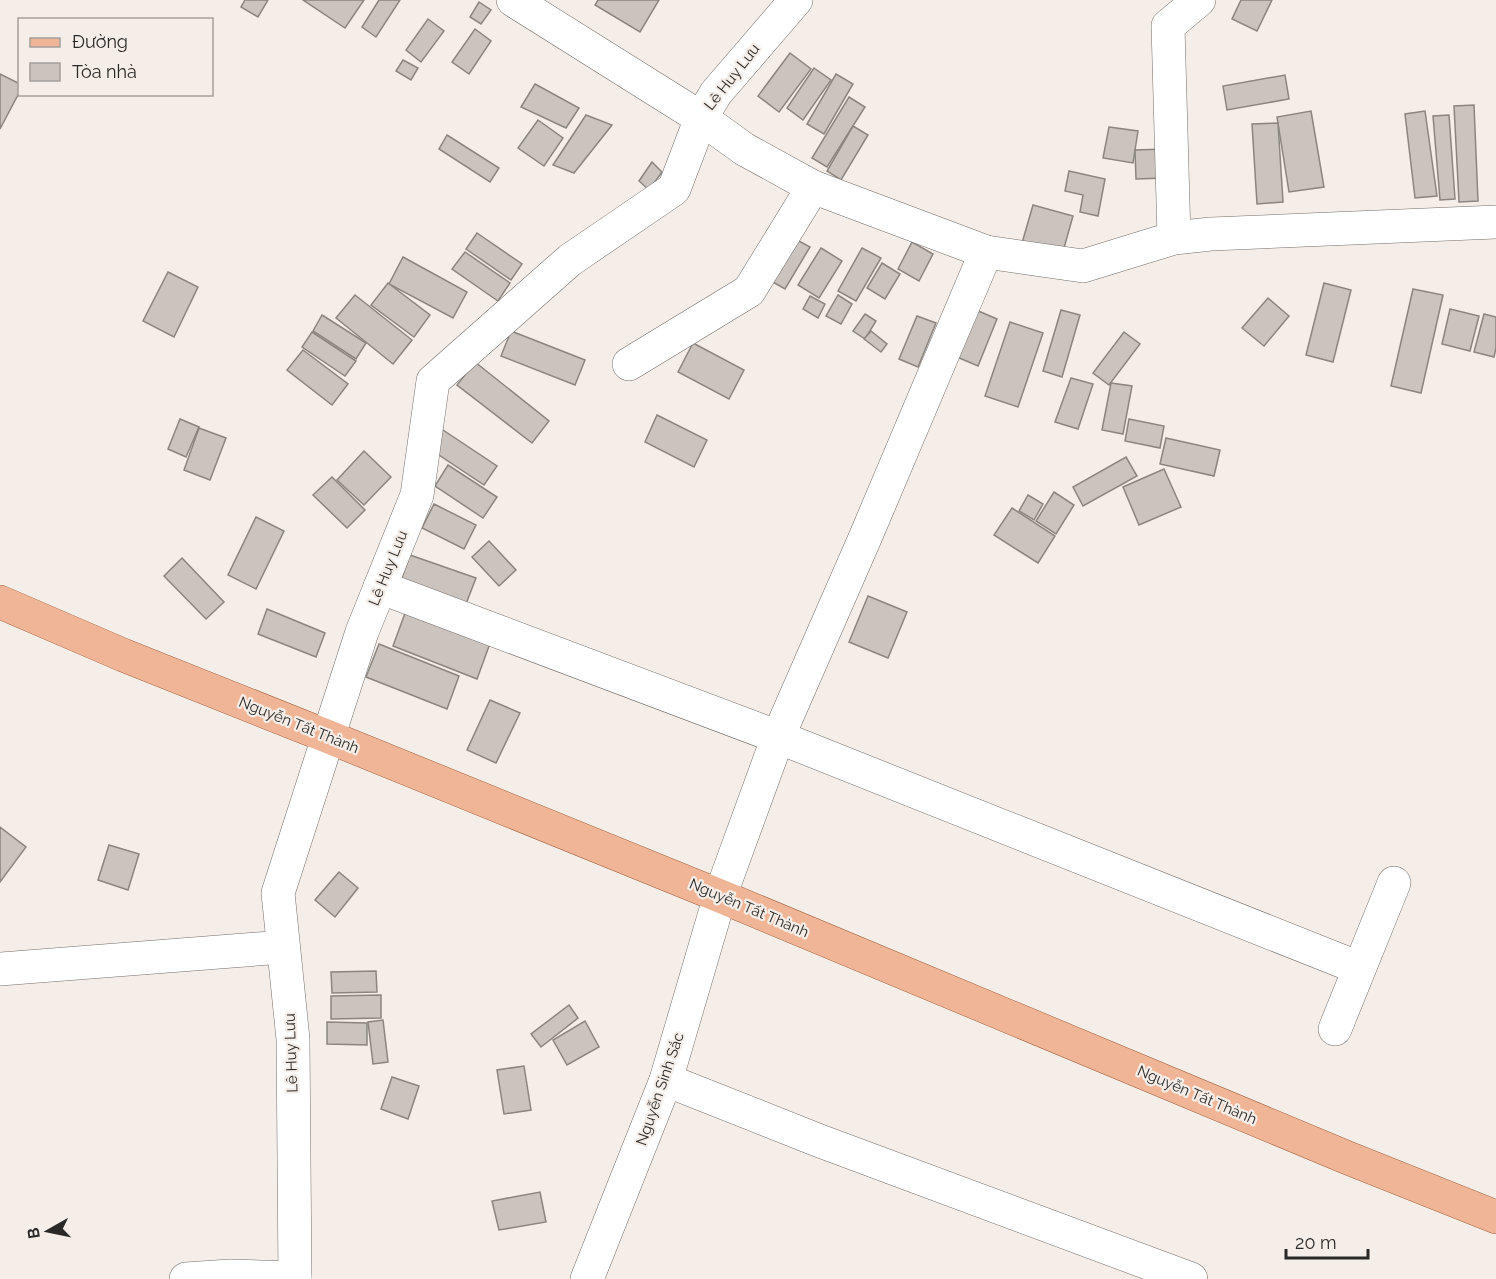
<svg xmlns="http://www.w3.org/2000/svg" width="1496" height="1279" viewBox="0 0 1496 1279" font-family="Raleway,sans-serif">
  <rect width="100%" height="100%" fill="#f5eee8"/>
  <!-- building -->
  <g fill="#cac3be" stroke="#8b8580" stroke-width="1.5">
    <polygon points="245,0 268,0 258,17 241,7"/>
    <polygon points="303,0 364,0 345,28"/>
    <polygon points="379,0 400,0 376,37 362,27"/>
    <polygon points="598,0 659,0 640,32 595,5"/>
    <polygon points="1241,0 1272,0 1257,31 1232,19"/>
    <polygon points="479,2 491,10 481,24 470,17"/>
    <polygon points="428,19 444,31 421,62 406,50"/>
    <polygon points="475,29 491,41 469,74 452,62"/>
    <polygon points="790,53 811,69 779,112 758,96"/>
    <polygon points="403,60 418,68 411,80 396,71"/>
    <polygon points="814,68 831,80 803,120 787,108"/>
    <polygon points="0,74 20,84 20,91 0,129"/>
    <polygon points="836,74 853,84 824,134 807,124"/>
    <polygon points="1285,75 1289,99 1227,110 1223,86"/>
    <polygon points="535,84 579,108 566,128 521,107"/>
    <polygon points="849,97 865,107 827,167 812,158"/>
    <polygon points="1474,105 1478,201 1459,202 1454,106"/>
    <polygon points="1311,111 1324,187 1289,192 1277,117"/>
    <polygon points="1425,111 1437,196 1415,198 1405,114"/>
    <polygon points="586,115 612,125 574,173 553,165"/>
    <polygon points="1449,115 1455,199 1440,200 1433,116"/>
    <polygon points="538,120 563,138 544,166 518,148"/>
    <polygon points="1278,123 1283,202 1257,204 1252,124"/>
    <polygon points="853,126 868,135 841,180 827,171"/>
    <polygon points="1109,127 1138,131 1133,163 1103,158"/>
    <polygon points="447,135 499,168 490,182 439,149"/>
    <polygon points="1164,149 1165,178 1136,179 1135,150"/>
    <polygon points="652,162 662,172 649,190 639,181"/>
    <polygon points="1069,171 1105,179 1098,216 1080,212 1083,195 1065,191"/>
    <polygon points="1033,205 1073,216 1062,255 1022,243"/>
    <polygon points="477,233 522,264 511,280 466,249"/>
    <polygon points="788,235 810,247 785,289 764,277"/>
    <polygon points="912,242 933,254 919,281 898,269"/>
    <polygon points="821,248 842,261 819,298 798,285"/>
    <polygon points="862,248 881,258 856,301 838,291"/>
    <polygon points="465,252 510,283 498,301 452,269"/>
    <polygon points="403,257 467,292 453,318 389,284"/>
    <polygon points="882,263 900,274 885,299 867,288"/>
    <polygon points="168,272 198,287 174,337 143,321"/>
    <polygon points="388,283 430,315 414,337 371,305"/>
    <polygon points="1324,283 1351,290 1333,362 1306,355"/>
    <polygon points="1413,289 1443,295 1421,393 1391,386"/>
    <polygon points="355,295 412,340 393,364 336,318"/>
    <polygon points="838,295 852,304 841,324 826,316"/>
    <polygon points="810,296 825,304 818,318 803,309"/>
    <polygon points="1268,298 1289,316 1264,346 1242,328"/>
    <polygon points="1450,309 1479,316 1470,351 1442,344"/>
    <polygon points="976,310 997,319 978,366 957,357"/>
    <polygon points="1061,310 1080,315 1062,377 1043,371"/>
    <polygon points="865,314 876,321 865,339 853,331"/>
    <polygon points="1484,314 1496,317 1496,348 1494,357 1474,352"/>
    <polygon points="322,315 366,343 356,359 313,331"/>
    <polygon points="917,316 936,323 918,367 899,359"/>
    <polygon points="1010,322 1043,333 1018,407 985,396"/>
    <polygon points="511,331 585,360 575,385 501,356"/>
    <polygon points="871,331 887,344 881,352 864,339"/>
    <polygon points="312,332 356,361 345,376 302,347"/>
    <polygon points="1124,332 1140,344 1109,385 1093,373"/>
    <polygon points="693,343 744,370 729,399 678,372"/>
    <polygon points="303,350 348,384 332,405 287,370"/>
    <polygon points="475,362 549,421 532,443 457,385"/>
    <polygon points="1071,378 1093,384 1078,429 1055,422"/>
    <polygon points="1111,383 1132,386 1123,434 1102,430"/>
    <polygon points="657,415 707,440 694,467 645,442"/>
    <polygon points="180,419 199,427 186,457 168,449"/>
    <polygon points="1129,419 1164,426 1160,448 1125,441"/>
    <polygon points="199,428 226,438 210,480 184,470"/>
    <polygon points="443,430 497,466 484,485 430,449"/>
    <polygon points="1166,438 1220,450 1214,476 1160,464"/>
    <polygon points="364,451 391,477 364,505 337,480"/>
    <polygon points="1126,457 1137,476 1083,506 1073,487"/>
    <polygon points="448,465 497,497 483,518 435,486"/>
    <polygon points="1164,469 1181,507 1139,525 1123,487"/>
    <polygon points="332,477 365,510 347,528 313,495"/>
    <polygon points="1054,492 1074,505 1056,534 1036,521"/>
    <polygon points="1028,495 1043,504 1034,520 1019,511"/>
    <polygon points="434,504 476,525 464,549 422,528"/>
    <polygon points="1012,508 1055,536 1038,563 994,535"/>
    <polygon points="256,517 284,531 256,589 228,575"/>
    <polygon points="489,541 516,570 499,586 472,557"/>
    <polygon points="410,555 476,578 466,604 401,580"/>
    <polygon points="182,558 224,602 206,619 164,576"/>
    <polygon points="868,596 907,612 888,658 849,642"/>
    <polygon points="408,605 492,638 477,679 393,646"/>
    <polygon points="267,609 325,633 316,657 258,634"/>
    <polygon points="379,644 459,676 447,709 366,677"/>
    <polygon points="490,700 520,713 496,763 467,750"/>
    <polygon points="0,827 26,847 0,882"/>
    <polygon points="109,845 139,854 128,890 98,880"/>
    <polygon points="339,872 358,888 335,917 315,900"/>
    <polygon points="376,971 377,992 332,993 331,972"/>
    <polygon points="381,995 381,1018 331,1019 331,996"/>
    <polygon points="569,1005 578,1018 541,1047 531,1034"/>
    <polygon points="383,1020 388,1062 373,1064 368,1022"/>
    <polygon points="585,1021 599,1047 567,1065 553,1040"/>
    <polygon points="327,1022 367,1023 367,1045 327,1044"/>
    <polygon points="524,1066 531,1110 504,1114 497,1070"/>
    <polygon points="392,1077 419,1086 408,1119 381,1109"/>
    <polygon points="540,1192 546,1222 499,1230 492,1201"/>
  </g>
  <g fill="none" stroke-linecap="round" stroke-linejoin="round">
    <!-- minor casing -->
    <g stroke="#746e69" stroke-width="34">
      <g id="minor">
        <polyline points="513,0 701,118 744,149 813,187"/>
        <polyline points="1174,238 1168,26 1199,0"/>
        <polyline points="629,364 749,291 813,187 986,252 1083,266 1174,238 1211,234 1496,222"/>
        <polyline points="380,587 778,737 1359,968"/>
        <polyline points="0,969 283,947"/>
        <polyline points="1335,1029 1394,883"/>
        <polyline points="666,1080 820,1141 1191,1279"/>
        <polyline points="186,1279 230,1276 295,1278"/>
        <polyline points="295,1279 293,1039 278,893 362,632 417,495 433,381 570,260 674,189 701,118 716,93 796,0"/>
        <polyline points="587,1279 666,1080 720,896 778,737 865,538 986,252"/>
      </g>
    </g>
    <!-- major casing -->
    <g stroke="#a36442" stroke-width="34">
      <polyline id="major" points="0,602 123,655 329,737 720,896 1348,1158 1496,1217"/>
    </g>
    <!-- minor -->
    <use href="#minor" stroke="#fff" stroke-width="33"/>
    <!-- major -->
    <use href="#major" stroke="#efb596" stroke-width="33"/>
  </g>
  <g text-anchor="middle" stroke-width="4.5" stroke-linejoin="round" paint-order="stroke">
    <!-- street labels -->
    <g font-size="15" fill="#2b2927" stroke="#f5eee8">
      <text transform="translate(732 77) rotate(-52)" y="5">Lê Huy Lưu</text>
      <text transform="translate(388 568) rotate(-68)" y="5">Lê Huy Lưu</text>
      <text transform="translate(299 725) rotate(22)" y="5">Nguyễn Tất Thành</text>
      <text transform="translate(749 908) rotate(23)" y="5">Nguyễn Tất Thành</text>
      <text transform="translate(291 1053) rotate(-92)" y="5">Lê Huy Lưu</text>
      <text transform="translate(660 1089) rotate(-71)" y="5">Nguyễn Sinh Sắc</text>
      <text transform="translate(1197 1095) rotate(23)" y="5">Nguyễn Tất Thành</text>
    </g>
  </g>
  <!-- legend -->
  <rect x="18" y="18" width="195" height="78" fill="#f5eee8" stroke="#a49f9b" stroke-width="1.5"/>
  <rect x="30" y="38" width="30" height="9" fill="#efb596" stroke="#a49f9b" stroke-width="1.5"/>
  <text x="72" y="48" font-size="18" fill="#2b2927">Đường</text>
  <rect x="30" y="63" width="30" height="18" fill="#cac3be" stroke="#a49f9b" stroke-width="1.5"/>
  <text x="72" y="78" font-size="18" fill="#2b2927">Tòa nhà</text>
  <!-- north arrow -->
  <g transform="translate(48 1231) rotate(261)" stroke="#f5eee8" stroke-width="4.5" paint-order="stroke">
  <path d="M0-4.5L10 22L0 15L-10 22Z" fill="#2b2927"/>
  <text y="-9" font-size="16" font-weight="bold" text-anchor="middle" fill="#2b2927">B</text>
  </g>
  <!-- scale -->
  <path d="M1286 1249v9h82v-9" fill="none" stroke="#2b2927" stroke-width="3"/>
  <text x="1295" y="1249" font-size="18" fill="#2b2927" stroke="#f5eee8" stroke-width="4.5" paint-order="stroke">20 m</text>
</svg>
